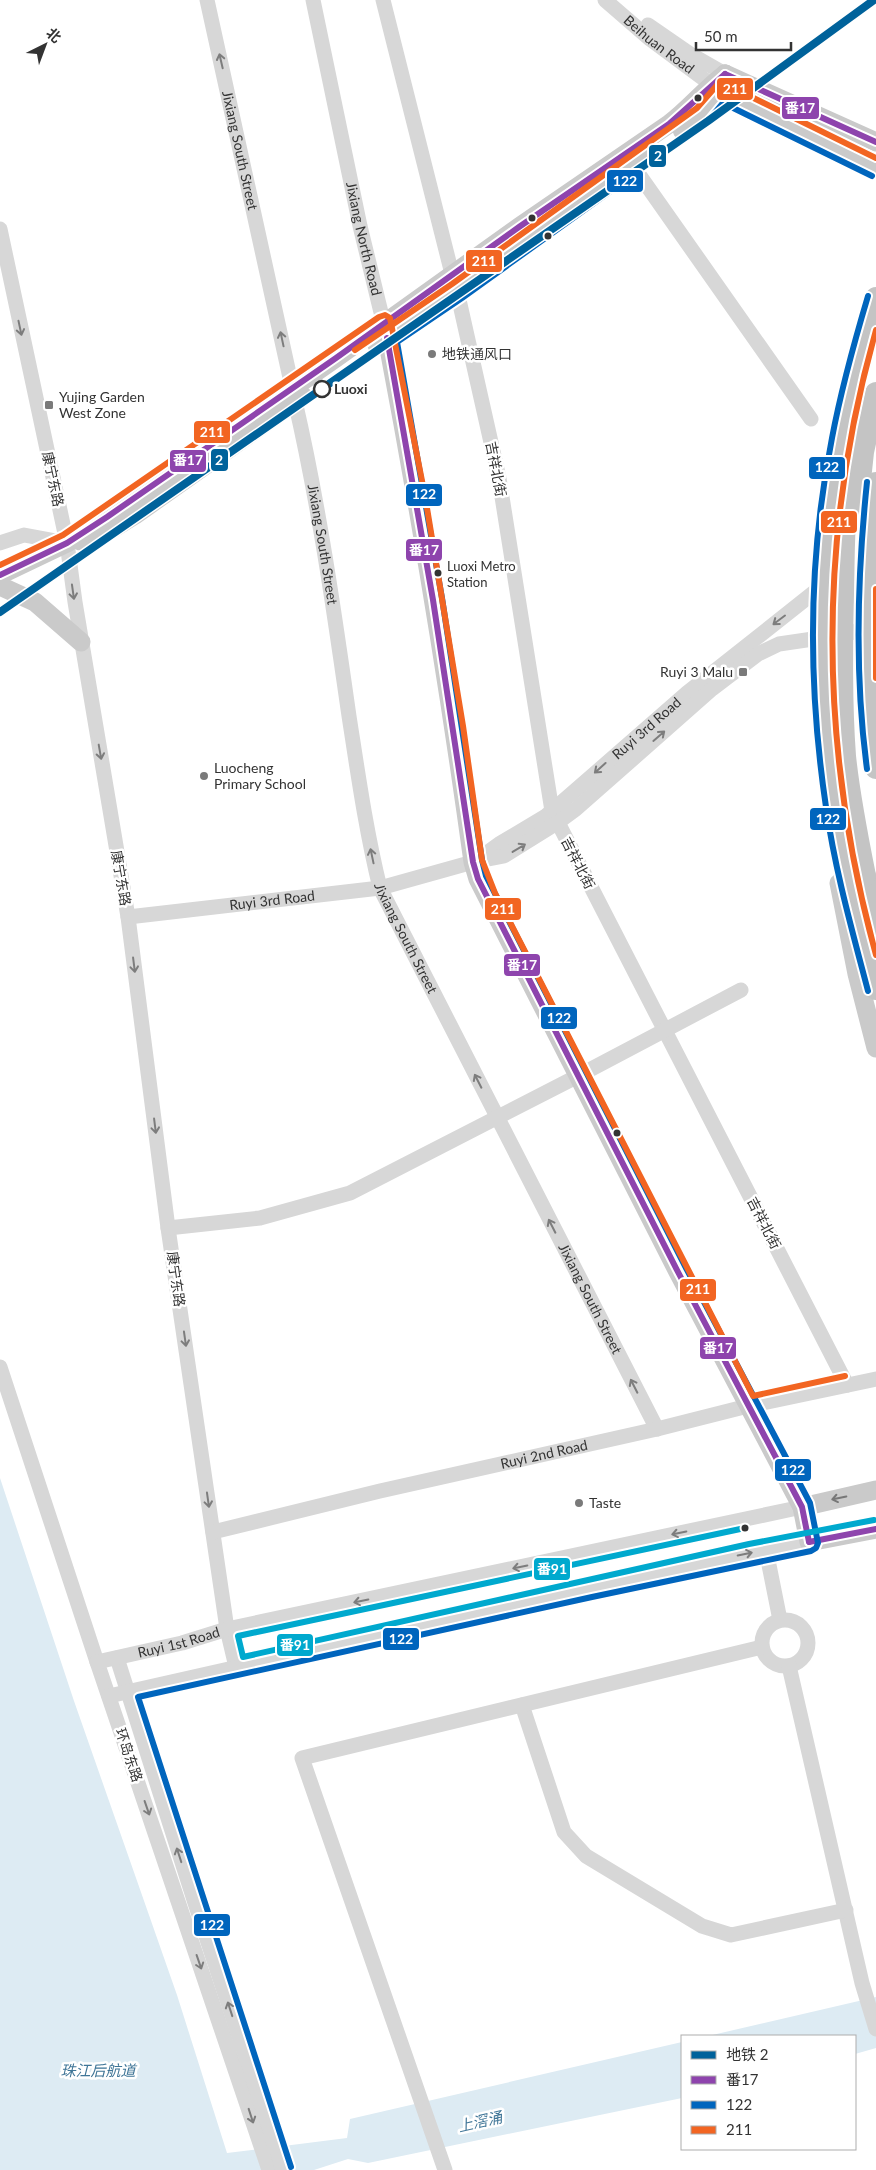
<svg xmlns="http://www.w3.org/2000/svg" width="876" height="2170" viewBox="0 0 876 2170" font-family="Lato,'Noto Sans SC',sans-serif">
  <rect width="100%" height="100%" fill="#fff"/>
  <!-- water -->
  <g fill="#ddebf3">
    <polygon points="0,1478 74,1701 177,1995 227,2153 347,2138 350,2119 682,2042 682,2098 368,2163 348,2159 314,2170 0,2170"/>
    <polygon points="876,1997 876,2048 855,2054 855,2036 708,2036"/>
  </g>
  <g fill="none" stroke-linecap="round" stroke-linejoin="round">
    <!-- minor -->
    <g stroke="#d7d7d7" stroke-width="15">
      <path id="s1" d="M207,0L292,387"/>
      <path id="s2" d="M313,0L360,226L386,333"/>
      <polyline points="383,0 452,274"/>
      <path id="s3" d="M605,0L650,39L720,91"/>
      <polyline points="648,25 690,54 725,74"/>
      <polyline points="626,156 811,419"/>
      <polyline points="0,229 67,543 75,602 128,917 168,1228 227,1629 236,1667"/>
      <polyline points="457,291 499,478 552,811 847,1385"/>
      <path id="s4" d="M295,401C319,505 334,611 349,716C358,774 366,831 380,888L657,1429"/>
      <polyline points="0,543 24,535 67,543"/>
      <path id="s5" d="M474,862L499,844L546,816L687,693L817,590"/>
      <path id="s6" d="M128,917L380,888L473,862L504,856L557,823L576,809L712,689L758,654L779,644L847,634L874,626"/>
      <polyline points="168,1228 260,1218 350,1193 578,1076 741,990"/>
      <polyline points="0,1367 97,1662 269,2170"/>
      <path id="s7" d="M213,1532L380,1491L657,1429L748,1406L876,1379"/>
      <polyline points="766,1550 780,1620"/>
      <circle cx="785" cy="1643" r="23"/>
      <polyline points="117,1658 195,1903 283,2170"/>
      <path id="s8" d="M97,1662L182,1643L227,1629L802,1507"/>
      <polyline points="789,1666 862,1983 876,2029"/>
      <polyline points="109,1696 590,1588 809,1542"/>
      <polyline points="522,1705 564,1832 586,1856 702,1926 731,1935 846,1910"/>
      <polyline points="445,2170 302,1758 762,1647"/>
    </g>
    <!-- major -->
    <g stroke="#cacaca" stroke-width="19">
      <polyline points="725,74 876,142"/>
      <polyline points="721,92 876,168"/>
      <path d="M682,130C705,113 718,104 725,74"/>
      <path d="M387,338C420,512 449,687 473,862L478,879L678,1272L802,1507L809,1542L876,1529"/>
      <polyline points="377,345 457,291 653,151"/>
      <polyline points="80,541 104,534 135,515 303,396"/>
      <path d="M0,575L67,543L107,517L336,358L519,227L669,124C689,109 705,89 725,74"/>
      <polyline points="0,586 35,602 81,642"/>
      <polyline points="839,883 857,974 876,1048"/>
      <polyline points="802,1507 876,1490"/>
    </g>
    <!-- highway -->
    <g stroke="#c4c4c4" stroke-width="22">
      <polyline points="865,876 876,932"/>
      <polyline points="848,880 876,989"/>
    </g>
    <!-- highway-bridge -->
    <g stroke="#c4c4c4" stroke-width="22">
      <path d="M876,483C865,577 861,674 876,768"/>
      <path d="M848,487C843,522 844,558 843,593C842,647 841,702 845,756C849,796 857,836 865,876"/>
      <polyline points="857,508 863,452 876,393"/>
      <path d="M848,880C836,814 825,748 822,682C816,553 837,421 876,298"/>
    </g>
    <!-- bus-1 casing -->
    <g stroke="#fff" stroke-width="10">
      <g id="bus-1">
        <polyline points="725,74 876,142"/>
        <polyline points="387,338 433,600 473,862 478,879 678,1272 802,1507 809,1542"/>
        <polyline points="0,575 67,543 107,517 336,358 519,227 669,124 725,74"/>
        <polyline points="809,1542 876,1529"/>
      </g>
    </g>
    <!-- bus-2 casing -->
    <g stroke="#fff" stroke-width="10">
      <g id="bus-2">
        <path d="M867,482C857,578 854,673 867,769"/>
        <path d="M868,991C852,930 835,870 826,807C808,686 808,559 832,438C841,390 854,343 868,296"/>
        <polyline points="291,2167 138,1697 592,1597 811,1551 816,1548 818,1543 810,1503 686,1268 486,876 482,860 442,598 397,342 462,298 708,121 723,103 872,176"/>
      </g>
    </g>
    <!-- bus-3 casing -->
    <g stroke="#fff" stroke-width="10">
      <g id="bus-3">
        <path d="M876,330C817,538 819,747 876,955"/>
        <polyline points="355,350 452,284 697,108 718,84 725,84 876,158"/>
        <polyline points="0,565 63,535 379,317 385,315 390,318 425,496 463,726 482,860 495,893 753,1396 845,1376"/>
        <polyline points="876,589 876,678"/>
      </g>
    </g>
    <!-- bus-4 casing -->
    <g stroke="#fff" stroke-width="10">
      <polyline id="bus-4" points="745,1528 238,1636 243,1657 749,1544 874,1520"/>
    </g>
    <!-- bus-1 -->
    <use href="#bus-1" stroke="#8e44ad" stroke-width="6"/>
    <!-- bus-2 -->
    <use href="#bus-2" stroke="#0065bd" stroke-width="6"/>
    <!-- bus-3 -->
    <use href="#bus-3" stroke="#f26522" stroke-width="6"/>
    <!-- bus-4 -->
    <use href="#bus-4" stroke="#00a9ce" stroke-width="6"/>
    <!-- metro-1 casing -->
    <g stroke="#fff" stroke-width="11">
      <polyline id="metro-1" points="0,612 708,121 874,0"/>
    </g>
    <!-- metro-1 -->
    <use href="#metro-1" stroke="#00629b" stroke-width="8"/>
  </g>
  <!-- one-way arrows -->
  <defs><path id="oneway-shaft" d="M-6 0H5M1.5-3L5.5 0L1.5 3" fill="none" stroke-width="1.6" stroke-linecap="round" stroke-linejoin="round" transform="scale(1.25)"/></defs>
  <g stroke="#7d7d7d">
    <use href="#oneway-shaft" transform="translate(221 61) rotate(-103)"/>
    <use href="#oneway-shaft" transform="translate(20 328) rotate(78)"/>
    <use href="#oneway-shaft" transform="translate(282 339) rotate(-102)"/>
    <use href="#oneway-shaft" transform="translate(73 592) rotate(82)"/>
    <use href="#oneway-shaft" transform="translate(779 620) rotate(143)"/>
    <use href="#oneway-shaft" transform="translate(659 736) rotate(-41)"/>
    <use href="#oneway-shaft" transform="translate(100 752) rotate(80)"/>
    <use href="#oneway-shaft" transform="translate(600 768) rotate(138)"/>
    <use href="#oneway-shaft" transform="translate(519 848) rotate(-31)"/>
    <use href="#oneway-shaft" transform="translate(372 856) rotate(-102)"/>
    <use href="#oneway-shaft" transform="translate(134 965) rotate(83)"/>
    <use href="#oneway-shaft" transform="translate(478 1081) rotate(-117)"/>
    <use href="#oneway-shaft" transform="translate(155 1126) rotate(83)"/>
    <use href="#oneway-shaft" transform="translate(552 1226) rotate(-117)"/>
    <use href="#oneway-shaft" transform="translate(185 1339) rotate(82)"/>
    <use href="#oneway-shaft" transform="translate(634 1386) rotate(-117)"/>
    <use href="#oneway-shaft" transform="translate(208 1500) rotate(82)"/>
    <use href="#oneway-shaft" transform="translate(679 1533) rotate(168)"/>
    <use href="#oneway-shaft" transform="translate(745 1554) rotate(-12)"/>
    <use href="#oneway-shaft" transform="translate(520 1567) rotate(168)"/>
    <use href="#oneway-shaft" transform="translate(361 1601) rotate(168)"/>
    <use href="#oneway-shaft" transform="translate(147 1808) rotate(71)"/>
    <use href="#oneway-shaft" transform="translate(179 1855) rotate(-108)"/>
    <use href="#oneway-shaft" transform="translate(199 1962) rotate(71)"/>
    <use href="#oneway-shaft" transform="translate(230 2009) rotate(-108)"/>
    <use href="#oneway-shaft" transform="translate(251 2116) rotate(72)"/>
  </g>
  <use stroke="#777" href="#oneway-shaft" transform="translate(839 1498) rotate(168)"/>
  <!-- markers -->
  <g fill="#333" stroke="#fff" stroke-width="2">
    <circle cx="698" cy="98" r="4.5"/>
    <circle cx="532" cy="218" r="4.5"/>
    <circle cx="548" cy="236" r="4.5"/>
    <circle cx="438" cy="573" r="4.5"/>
    <circle cx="617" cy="1133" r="4.5"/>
    <circle cx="745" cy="1528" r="4.5"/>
  </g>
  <g fill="#7a7a7a" stroke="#fff" stroke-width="2">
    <circle cx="432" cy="354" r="5"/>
    <rect x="44" y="400" width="10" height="10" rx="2.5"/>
    <rect x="738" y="667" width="10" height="10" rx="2.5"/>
    <circle cx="204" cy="776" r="5"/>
    <circle cx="579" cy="1503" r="5"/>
  </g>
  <circle fill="#fff" stroke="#333" stroke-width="2.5" cx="322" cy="389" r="8"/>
  <g text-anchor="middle" stroke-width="5" stroke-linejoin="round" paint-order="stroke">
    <!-- bus labels -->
    <g font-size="13" fill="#333" stroke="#fff" text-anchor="start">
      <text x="447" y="571">Luoxi Metro<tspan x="447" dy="16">Station</tspan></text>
    </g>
    <!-- street labels -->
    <g font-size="14" fill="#333" stroke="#fff">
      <text dy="5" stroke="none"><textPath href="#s3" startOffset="70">Beihuan Road</textPath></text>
      <text dy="5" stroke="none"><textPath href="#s1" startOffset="154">Jixiang South Street</textPath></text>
      <text dy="5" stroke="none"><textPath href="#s2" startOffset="244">Jixiang North Road</textPath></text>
      <text transform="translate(496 469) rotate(79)" y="5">吉祥北街</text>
      <text transform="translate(53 479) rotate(78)" y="5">康宁东路</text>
      <text dy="5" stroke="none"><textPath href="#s4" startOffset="146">Jixiang South Street</textPath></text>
      <text dy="5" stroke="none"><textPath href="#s5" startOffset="219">Ruyi 3rd Road</textPath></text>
      <text transform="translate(578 863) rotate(63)" y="5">吉祥北街</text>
      <text transform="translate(121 878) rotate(80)" y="5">康宁东路</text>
      <text dy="5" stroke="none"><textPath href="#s6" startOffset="145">Ruyi 3rd Road</textPath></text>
      <text dy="5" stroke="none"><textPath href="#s4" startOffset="551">Jixiang South Street</textPath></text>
      <text transform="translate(764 1223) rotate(63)" y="5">吉祥北街</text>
      <text transform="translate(176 1279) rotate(82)" y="5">康宁东路</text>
      <text dy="5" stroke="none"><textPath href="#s4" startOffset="956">Jixiang South Street</textPath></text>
      <text dy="5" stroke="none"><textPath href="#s7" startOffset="340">Ruyi 2nd Road</textPath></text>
      <text dy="5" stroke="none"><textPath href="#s8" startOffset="84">Ruyi 1st Road</textPath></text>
      <text transform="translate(129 1755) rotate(71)" y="5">环岛东路</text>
    </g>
    <!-- poi labels -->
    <g font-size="14" fill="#333" stroke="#fff" text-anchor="start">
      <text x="442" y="359">地铁通风口</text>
      <text x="59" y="402">Yujing Garden<tspan x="59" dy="16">West Zone</tspan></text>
      <text x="733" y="677" text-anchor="end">Ruyi 3 Malu</text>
      <text x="214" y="773">Luocheng<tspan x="214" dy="16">Primary School</tspan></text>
      <text x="589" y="1508">Taste</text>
    </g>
    <!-- stop labels -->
    <g font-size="14" font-weight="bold" fill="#333" stroke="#fff" text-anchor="start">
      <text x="334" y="394">Luoxi</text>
    </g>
    <!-- water labels -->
    <g font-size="15" font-style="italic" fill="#3f7597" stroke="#fff">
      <text x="98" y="2076">珠江后航道</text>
      <text transform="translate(480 2122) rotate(-13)" y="5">上滘涌</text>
    </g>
  </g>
  <g stroke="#fff" stroke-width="2">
    <rect x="716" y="77" width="38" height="24" rx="5" fill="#f26522"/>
    <rect x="781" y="96" width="39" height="24" rx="5" fill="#8e44ad"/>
    <rect x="648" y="144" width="19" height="24" rx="5" fill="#00629b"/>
    <rect x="606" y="169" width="38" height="24" rx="5" fill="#0065bd"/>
    <rect x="465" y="249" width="38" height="24" rx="5" fill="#f26522"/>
    <rect x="193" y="420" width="38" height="24" rx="5" fill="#f26522"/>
    <rect x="210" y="448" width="19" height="24" rx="5" fill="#00629b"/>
    <rect x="169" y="449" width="38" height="24" rx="5" fill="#8e44ad"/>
    <rect x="808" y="456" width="38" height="24" rx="5" fill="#0065bd"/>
    <rect x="405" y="483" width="38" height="24" rx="5" fill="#0065bd"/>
    <rect x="820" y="510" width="38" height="24" rx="5" fill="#f26522"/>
    <rect x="405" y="538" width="38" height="24" rx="5" fill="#8e44ad"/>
    <rect x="809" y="807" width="38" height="24" rx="5" fill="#0065bd"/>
    <rect x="484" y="897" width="38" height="24" rx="5" fill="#f26522"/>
    <rect x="503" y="953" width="38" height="24" rx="5" fill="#8e44ad"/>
    <rect x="540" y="1006" width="38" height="24" rx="5" fill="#0065bd"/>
    <rect x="679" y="1278" width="38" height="24" rx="5" fill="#f26522"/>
    <rect x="699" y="1336" width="38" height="24" rx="5" fill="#8e44ad"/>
    <rect x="774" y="1458" width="38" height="24" rx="5" fill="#0065bd"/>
    <rect x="533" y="1557" width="38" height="24" rx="5" fill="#00a9ce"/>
    <rect x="382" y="1627" width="38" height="24" rx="5" fill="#0065bd"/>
    <rect x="276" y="1633" width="38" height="24" rx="5" fill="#00a9ce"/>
    <rect x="193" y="1913" width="38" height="24" rx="5" fill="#0065bd"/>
  </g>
  <g font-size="14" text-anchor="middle" font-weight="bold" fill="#fff">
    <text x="735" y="94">211</text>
    <text x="800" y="113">番17</text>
    <text x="658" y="161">2</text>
    <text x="625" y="186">122</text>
    <text x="484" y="266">211</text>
    <text x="212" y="437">211</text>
    <text x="219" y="465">2</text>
    <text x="188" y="465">番17</text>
    <text x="827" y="472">122</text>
    <text x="424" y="499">122</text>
    <text x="839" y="527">211</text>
    <text x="424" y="555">番17</text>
    <text x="828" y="824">122</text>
    <text x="503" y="914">211</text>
    <text x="522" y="970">番17</text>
    <text x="559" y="1023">122</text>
    <text x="698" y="1294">211</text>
    <text x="718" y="1353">番17</text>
    <text x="793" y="1475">122</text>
    <text x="552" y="1574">番91</text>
    <text x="401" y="1644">122</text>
    <text x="295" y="1650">番91</text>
    <text x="212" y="1930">122</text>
  </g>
  <!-- legend -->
  <rect x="681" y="2035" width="175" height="115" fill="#ffffff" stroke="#adadad"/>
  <rect x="691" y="2051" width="25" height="8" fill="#00629b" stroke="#adadad"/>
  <text x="726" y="2060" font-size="15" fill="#333333">地铁 2</text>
  <rect x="691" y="2076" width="25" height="8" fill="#8e44ad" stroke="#adadad"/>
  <text x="726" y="2085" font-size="15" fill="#333333">番17</text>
  <rect x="691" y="2101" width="25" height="8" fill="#0065bd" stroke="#adadad"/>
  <text x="726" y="2110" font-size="15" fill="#333333">122</text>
  <rect x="691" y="2126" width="25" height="8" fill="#f26522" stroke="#adadad"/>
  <text x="726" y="2135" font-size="15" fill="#333333">211</text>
  <!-- north arrow -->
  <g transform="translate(45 45) rotate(42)" stroke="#ffffff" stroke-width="4" paint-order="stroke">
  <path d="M0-4L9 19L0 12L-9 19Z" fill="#333333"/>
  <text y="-8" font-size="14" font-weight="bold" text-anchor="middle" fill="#333333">北</text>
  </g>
  <!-- scale -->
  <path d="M696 42v8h95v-8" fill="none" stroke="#333333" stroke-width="2.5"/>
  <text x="704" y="42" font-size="15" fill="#333333" stroke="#ffffff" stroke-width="4" paint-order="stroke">50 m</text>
</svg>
